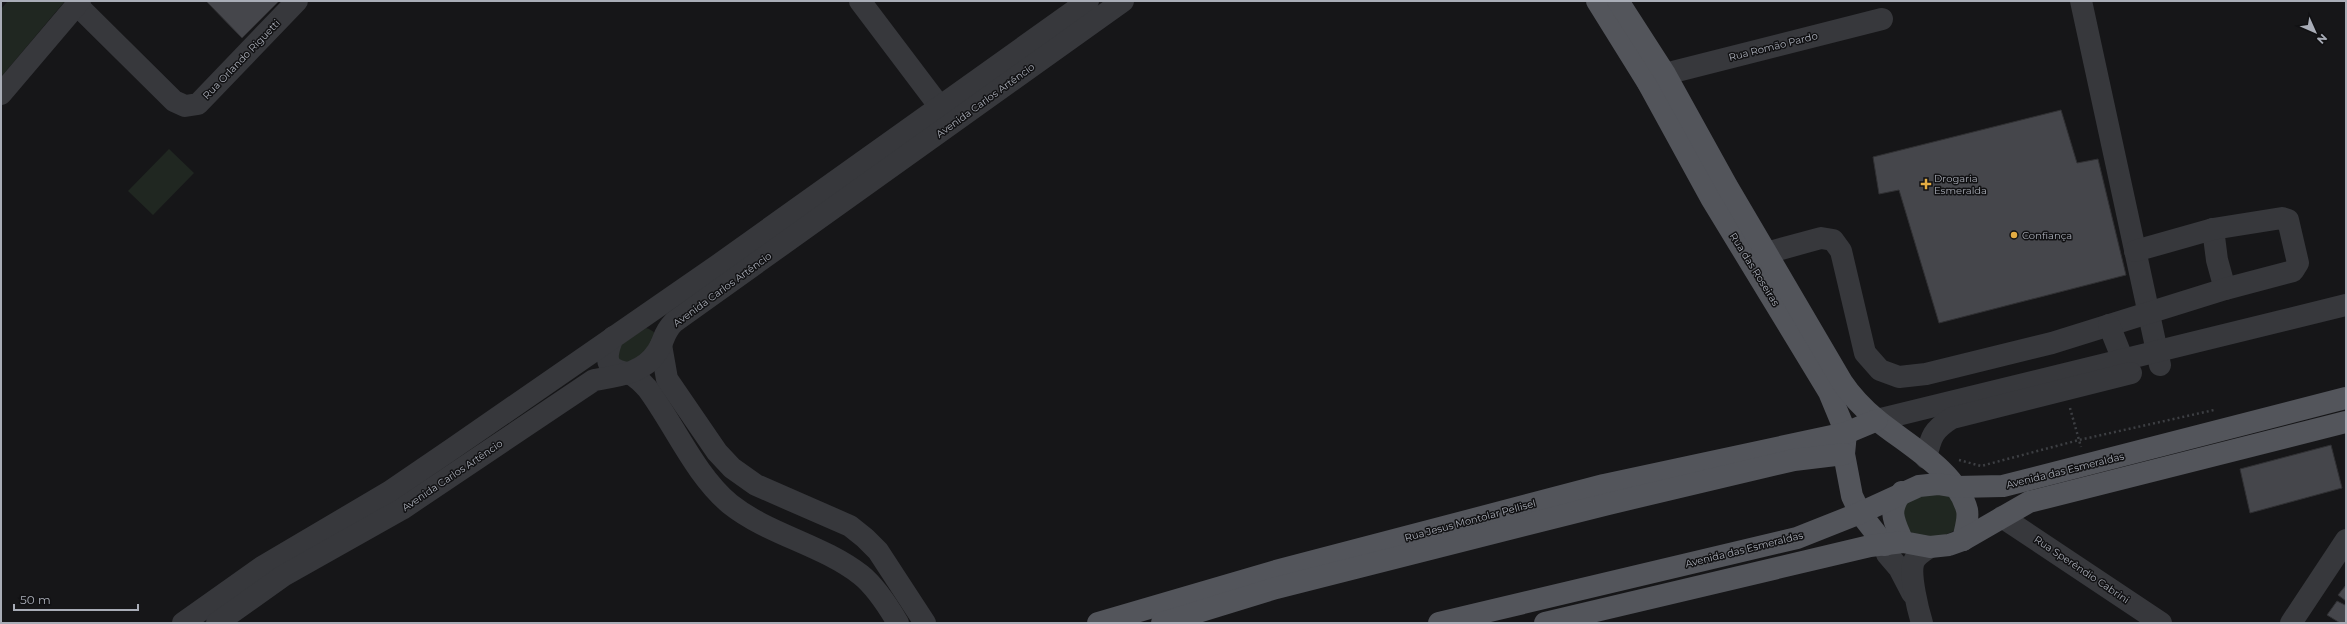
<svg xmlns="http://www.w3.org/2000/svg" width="2347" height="624" viewBox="0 0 2347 624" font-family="Montserrat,sans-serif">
  <rect width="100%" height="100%" fill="#161618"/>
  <!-- green -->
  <g fill="#202721">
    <polygon points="8,1 65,1 1,77 1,9"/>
    <polygon points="169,149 194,173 153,215 128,191"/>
    <path d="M646,328C653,330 657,334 658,341L627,368L612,353L614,349Z"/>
    <path d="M1933,491L1951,497L1959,512L1956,529C1944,540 1907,541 1902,521C1901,516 1902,510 1903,505Z"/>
  </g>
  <!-- building -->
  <g fill="#45464b" stroke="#303033">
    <polygon points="206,1 279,1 242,38"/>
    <polygon points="2061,110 2077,163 2098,159 2126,275 1939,323 1899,190 1879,194 1873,157"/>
    <polygon points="2331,445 2342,488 2250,513 2240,469"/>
    <polygon points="2346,585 2346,601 2338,595"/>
    <polygon points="2337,601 2345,605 2346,602 2346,623 2340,623 2327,615"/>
  </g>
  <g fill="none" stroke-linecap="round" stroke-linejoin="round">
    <!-- path -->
    <g stroke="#3d3f43" stroke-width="2.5" stroke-dasharray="2 3" stroke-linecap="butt">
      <polyline points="2070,408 2081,447"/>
      <polyline points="1959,460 1981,466 2079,440 2214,410"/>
    </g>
    <!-- minor -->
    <g stroke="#37383c" stroke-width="22">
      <polyline points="860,1 940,107"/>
      <polyline points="2081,1 2160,365"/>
      <polyline points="76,4 174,101 185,106 198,104 297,1"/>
      <polyline points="1648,83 1665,74 1882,19"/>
      <polyline points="1,94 80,1"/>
      <polyline points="2213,229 2217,260 2225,289"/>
      <polyline points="1766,253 1821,238 1833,240 1841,251 1865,353 1880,370 1899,377 1926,374 2052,343 2225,289 2293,271 2298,263 2288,220 2282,218 2213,229 2135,251"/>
      <polyline points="2109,325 2123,360"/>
      <path d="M613,337C609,347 602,364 617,370C623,373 630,373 635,377C640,380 643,384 647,388C674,424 695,475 730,504C769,535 821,544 861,575C876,587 888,606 898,623"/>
      <polyline points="661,345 667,379 717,452 732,468 756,485 850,526 865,538 878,551 925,623"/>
      <polyline points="1877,420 2346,305"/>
      <path d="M1926,458C1931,436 1933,430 1952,418L2131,373"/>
      <polyline points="2002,517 2161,623"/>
      <polyline points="1885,545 1887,554 1899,568 1912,593"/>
      <polyline points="183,623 262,567 389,492 452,449 718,265 1088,1"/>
      <path d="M217,623L283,576L402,509L594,380C617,376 643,374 657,352C665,341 662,334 674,322L1123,1"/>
      <path d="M1922,623C1918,610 1910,577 1913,564C1915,556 1924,551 1930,547"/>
      <polyline points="2291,623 2346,540"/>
    </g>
    <!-- major -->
    <g stroke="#53555b" stroke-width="22">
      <polyline points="1597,1 1648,83 1711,198 1829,392 1846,433 1844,454 1852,496 1860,513 1885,545"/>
      <path d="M1618,1L1665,74L1727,186L1842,382C1852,397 1864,409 1877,420C1906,444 1957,471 1967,510C1969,519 1965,530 1963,540"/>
      <path d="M1902,492C1887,511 1894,521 1903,542"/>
      <polyline points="1098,623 1276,571 1604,485 1846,433 1877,420"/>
      <polyline points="1162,623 1276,588 1608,504 1794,460 1844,454"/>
      <polyline points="1439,623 1797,538 1860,513 1919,486 1938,484 1956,487 2003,486 2346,398"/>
      <polyline points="1545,623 1870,546 1903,542 1930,547 1949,545 1963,540 2029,502 2346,422"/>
    </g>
  </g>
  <!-- markers -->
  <g fill="#e3ac43" stroke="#111113" stroke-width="1.5">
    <path d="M1924 178h4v4h4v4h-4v4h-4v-4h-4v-4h4z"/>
    <circle cx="2014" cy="235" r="4"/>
  </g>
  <g text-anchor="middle" stroke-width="3" stroke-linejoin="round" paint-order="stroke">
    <!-- street labels -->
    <g font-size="10" fill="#a9adb7" stroke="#111113">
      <text transform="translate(1773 46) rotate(-14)" y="4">Rua Romão Pardo</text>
      <text transform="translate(241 59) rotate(-46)" y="4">Rua Orlando Riguetti</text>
      <text transform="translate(985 100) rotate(-36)" y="4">Avenida Carlos Artêncio</text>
      <text transform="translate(1755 269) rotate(58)" y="4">Rua das Roseiras</text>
      <text transform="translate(722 289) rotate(-36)" y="4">Avenida Carlos Artêncio</text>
      <text transform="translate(2065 470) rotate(-14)" y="4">Avenida das Esmeraldas</text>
      <text transform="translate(452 475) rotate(-34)" y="4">Avenida Carlos Artêncio</text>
      <text transform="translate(1470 520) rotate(-15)" y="4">Rua Jesus Montolar Pellisel</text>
      <text transform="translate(1744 549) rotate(-14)" y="4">Avenida das Esmeraldas</text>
      <text transform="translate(2082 569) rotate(34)" y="4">Rua Sperêndio Cabrini</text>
    </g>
    <!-- poi labels -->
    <g font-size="10" fill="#a9adb7" stroke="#111113" text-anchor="start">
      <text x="1934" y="182">Drogaria<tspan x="1934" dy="12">Esmeralda</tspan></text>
      <text x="2022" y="239">Confiança</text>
    </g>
  </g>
  <!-- border -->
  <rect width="2347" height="624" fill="none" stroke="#a9adb7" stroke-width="4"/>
  <!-- north arrow -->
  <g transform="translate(2315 32) rotate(135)" stroke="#111113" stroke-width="3" paint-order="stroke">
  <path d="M0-3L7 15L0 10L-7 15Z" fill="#a9adb7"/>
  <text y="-6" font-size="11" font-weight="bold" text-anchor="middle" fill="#a9adb7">N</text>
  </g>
  <!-- scale -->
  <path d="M14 604v6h124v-6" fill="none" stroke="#a9adb7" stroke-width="2"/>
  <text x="20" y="604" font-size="12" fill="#a9adb7" stroke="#111113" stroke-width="3" paint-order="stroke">50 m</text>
</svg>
